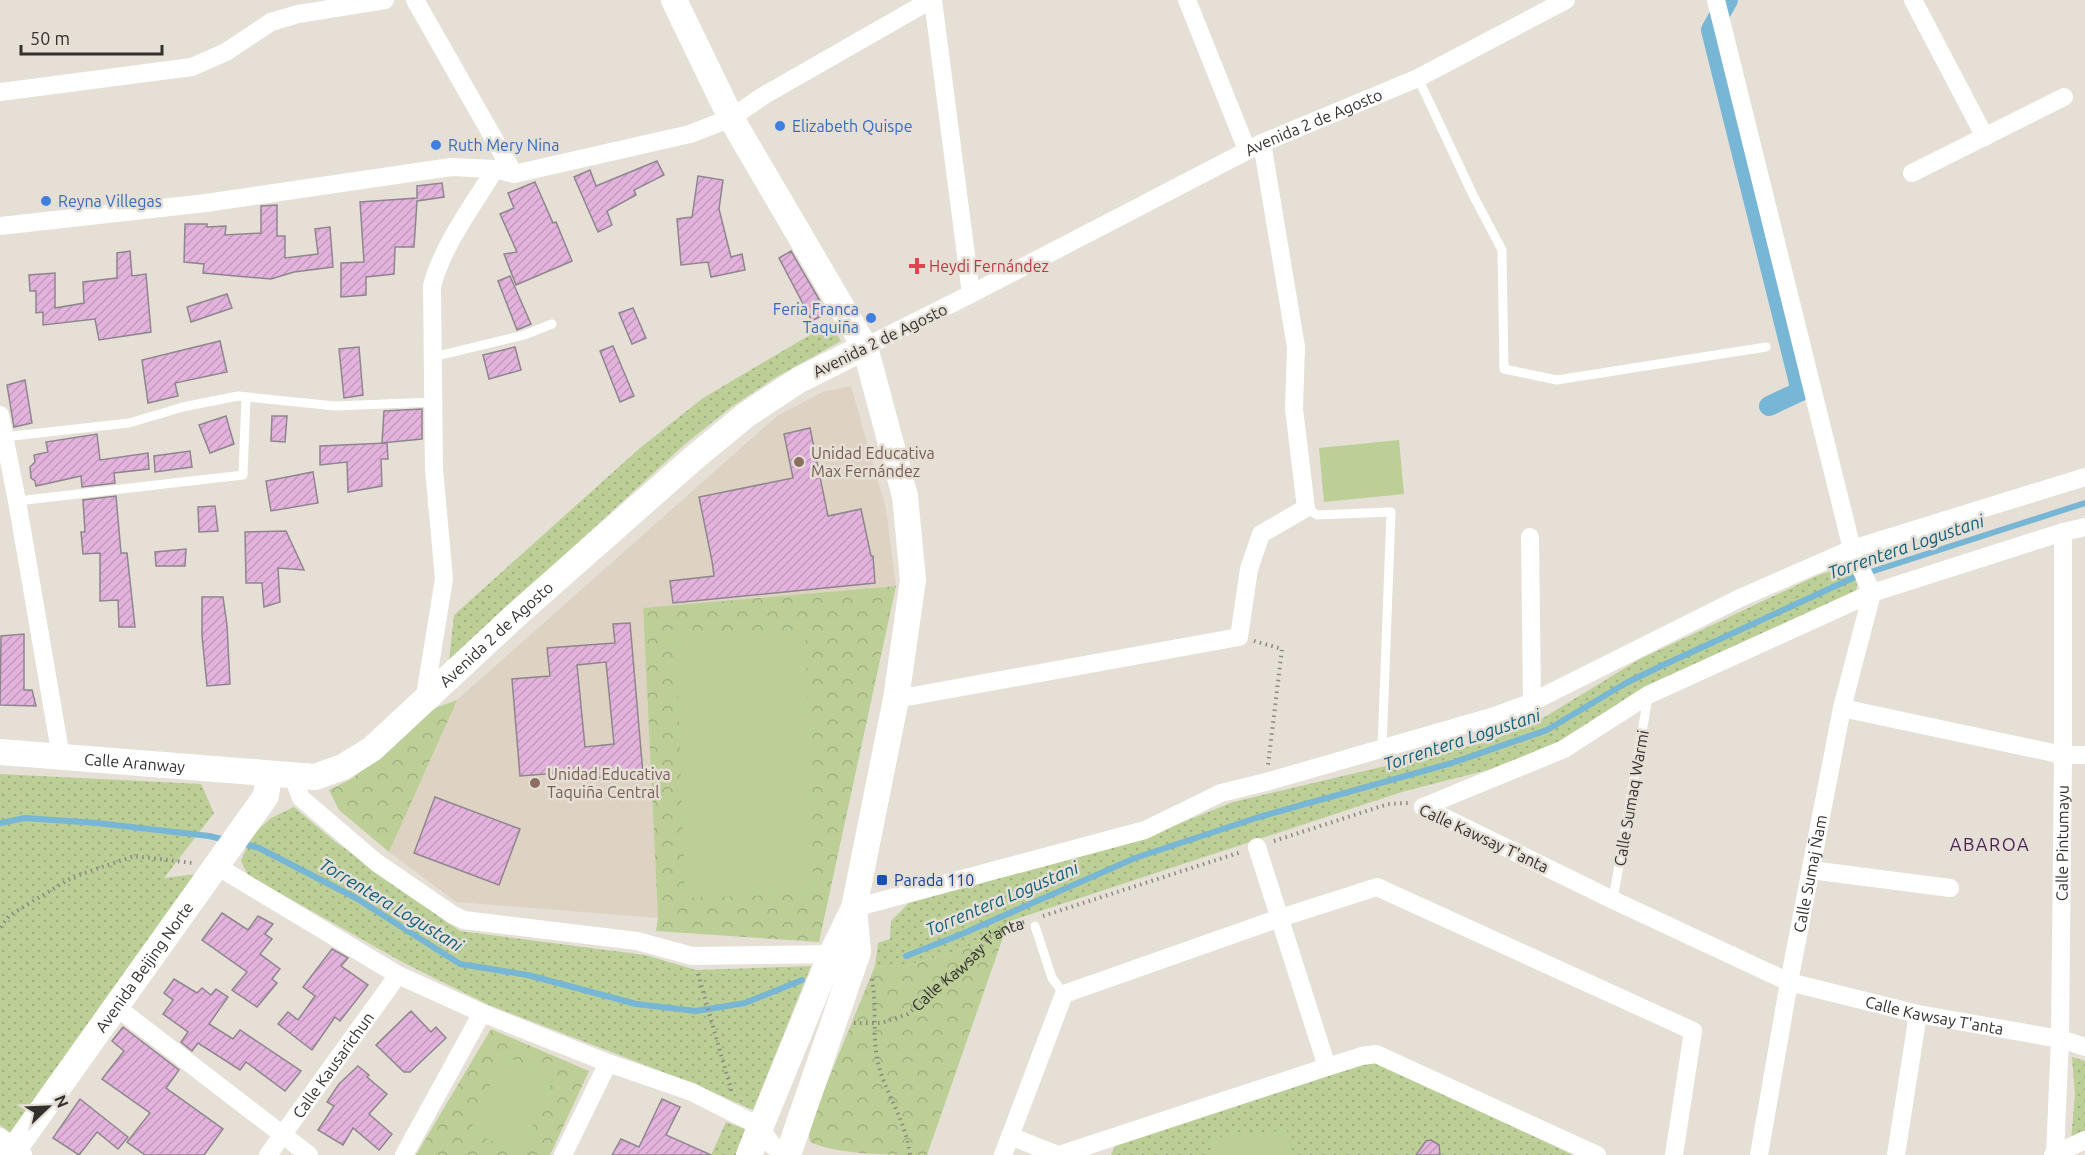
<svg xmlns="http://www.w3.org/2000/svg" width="2085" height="1155" viewBox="0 0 2085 1155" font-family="Ubuntu,sans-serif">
  <defs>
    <pattern id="grass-dots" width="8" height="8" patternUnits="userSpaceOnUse" patternTransform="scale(1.5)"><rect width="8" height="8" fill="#bbcf97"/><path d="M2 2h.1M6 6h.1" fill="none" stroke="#a1b282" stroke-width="1.8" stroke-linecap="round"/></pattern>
    <pattern id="park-crowns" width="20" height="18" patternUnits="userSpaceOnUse" patternTransform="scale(1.5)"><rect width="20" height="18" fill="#bbcf97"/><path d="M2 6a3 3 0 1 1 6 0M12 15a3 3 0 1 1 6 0" fill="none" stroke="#a1b282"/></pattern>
    <pattern id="building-hatch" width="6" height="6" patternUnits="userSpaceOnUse" patternTransform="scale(1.5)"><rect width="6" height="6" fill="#e3b3dd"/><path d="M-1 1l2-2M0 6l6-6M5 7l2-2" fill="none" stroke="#c39abe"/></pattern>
  </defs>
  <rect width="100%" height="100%" fill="#e5dfd6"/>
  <!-- built -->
  <polygon fill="#ded2c3" points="851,386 886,509 896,586 643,609 658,918 456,902 389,852 448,714 457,700 777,416 823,392"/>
  <!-- grass -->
  <g fill="url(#grass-dots)">
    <polygon points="830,323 841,341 773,379 730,408 685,444 449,661 454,615 640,448 703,398"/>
    <polygon points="1843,567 1852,571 1857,584 1856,593 1645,688 1551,746 1488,770 1405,791 1007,922 1003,937 902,967 875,966 878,943 890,939 891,921 909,903 1141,839 1233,802 1487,742 1533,724 1640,659 1816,576"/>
    <polygon points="0,774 201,784 214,813 164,878 197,874 12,1134 0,1125"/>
    <polygon points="294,807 333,840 460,931 645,955 696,970 811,966 753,1110 692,1083 489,1005 404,963 248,875 241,861 252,835 271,818"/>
    <polygon points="2072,1057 2085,1061 2085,1134 2071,1141 2075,1094"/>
    <polygon points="1375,1061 1573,1155 1111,1155 1115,1146 1120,1141"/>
    <polygon points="726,1122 745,1129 736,1155 711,1155"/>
  </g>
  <!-- park -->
  <g fill="url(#park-crowns)">
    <polygon points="896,586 819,942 656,931 658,918 643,608"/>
    <polygon points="457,700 389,852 339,810 329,790 353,778 435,708"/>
    <path d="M1003,937L927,1155C894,1155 837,1155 810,1142L808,1129L875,966L902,967Z"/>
    <polygon points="491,1029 589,1071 550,1155 416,1155"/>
  </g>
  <!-- garden -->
  <g fill="#bbcf97">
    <polygon points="1399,440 1404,494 1324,502 1319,448"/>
    <polygon points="805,630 814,894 685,898 676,635"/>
    <polygon points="503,1055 554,1077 520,1154 470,1131"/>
    <polygon points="1287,1130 1290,1155 1212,1155 1210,1138"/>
  </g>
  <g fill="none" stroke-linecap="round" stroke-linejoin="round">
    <!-- stream -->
    <g stroke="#78b6d5" stroke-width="6">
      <polyline points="0,823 25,818 97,823 209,836 226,840"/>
      <polyline points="242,843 259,848 356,898 460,964 528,975 636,1004 696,1011 745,1003 802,980"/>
      <polyline points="906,956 962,934 1135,858 1259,817 1452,763 1547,730 1626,683 1659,667 1855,577 2085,503"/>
    </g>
    <!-- canal -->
    <polyline stroke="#78b6d5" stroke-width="20" points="1728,0 1711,30 1801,391 1769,406"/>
  </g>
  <!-- building -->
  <g fill="url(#building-hatch)" stroke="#8e868d" stroke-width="1.5" fill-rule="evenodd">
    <polygon points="657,161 664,175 634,190 636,195 607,211 612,225 598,232 574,177 590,170 596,186"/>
    <polygon points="698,176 723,180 719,209 731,257 742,254 745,270 711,277 708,262 681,265 677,219 692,217"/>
    <polygon points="535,182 553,223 556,222 572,261 516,285 504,254 517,252 500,214 514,208 508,193"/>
    <polygon points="442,183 444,197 417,201 414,247 395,247 394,274 366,277 366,295 341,297 341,263 364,262 360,202 417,198 417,186"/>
    <polygon points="277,205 277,236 285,236 285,258 318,254 315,229 330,227 333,267 294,272 271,279 203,273 204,264 184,262 185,224 207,224 207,227 226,226 225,235 261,233 261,206"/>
    <polygon points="130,251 132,276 146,274 151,332 99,340 95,319 43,325 43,312 36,313 36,291 30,291 29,275 55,273 55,308 84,303 83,282 117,278 117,253"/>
    <polygon points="791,251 827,313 812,321 779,258"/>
    <polygon points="510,276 531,324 517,330 498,281"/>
    <polygon points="227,294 232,308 191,322 187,307"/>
    <polygon points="633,308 646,338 632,344 619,313"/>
    <polygon points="220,341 227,372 175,383 178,396 148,403 142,360"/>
    <polygon points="613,346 634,396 620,402 600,351"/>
    <polygon points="359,347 363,395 344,398 339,349"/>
    <polygon points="515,347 521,370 489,379 483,355"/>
    <polygon points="25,380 32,423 14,427 7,385"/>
    <polygon points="422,409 422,439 382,443 384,411"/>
    <polygon points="226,416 234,444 210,453 199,425"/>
    <polygon points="272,416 287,416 285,442 271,441"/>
    <polygon points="810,428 828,516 861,509 871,556 873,556 875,583 673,603 670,581 714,576 712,561 699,497 793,478 784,434"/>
    <polygon points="97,434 100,460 148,453 149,469 114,473 115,483 82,487 81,476 36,486 35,481 31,478 30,467 35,462 34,455 48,452 46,442"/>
    <polygon points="387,443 388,459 381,459 382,486 348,492 347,462 320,465 320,446"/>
    <polygon points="190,451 192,467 155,472 154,456"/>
    <polygon points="313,472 318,503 271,511 266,481"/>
    <polygon points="116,496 121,553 127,553 135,627 119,627 118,600 100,601 100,553 83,554 81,532 85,532 83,500"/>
    <polygon points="215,506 218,531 199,532 198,507"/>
    <polygon points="286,531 304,570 278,568 280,602 264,607 262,583 246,583 245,532"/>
    <polygon points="186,549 185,566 156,566 155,552"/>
    <polygon points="202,597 223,597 227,625 230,684 207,686 202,636"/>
    <path d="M630,623L643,774L559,781L558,773L520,776L512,679L550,676L547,648L615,643L613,624ZM606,662L614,744L585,747L577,665Z"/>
    <polygon points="24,634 24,690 32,690 36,706 0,705 1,636"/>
    <polygon points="435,797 520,829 499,885 414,853"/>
    <polygon points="222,913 248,930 258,916 273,924 265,934 272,939 260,954 280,969 272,979 277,983 257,1007 232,990 247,972 202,940"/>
    <polygon points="332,949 348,958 341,966 368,985 340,1021 335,1017 312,1050 278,1024 288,1012 298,1020 315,996 303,987"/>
    <polygon points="174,979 197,993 202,988 211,995 216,989 228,997 209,1024 233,1039 240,1030 301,1071 285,1091 246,1062 240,1070 198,1043 192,1051 181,1042 188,1032 163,1014 173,1000 164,993"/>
    <polygon points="411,1011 431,1032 436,1027 446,1038 410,1072 404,1072 376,1045"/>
    <polygon points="123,1027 179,1070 166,1088 223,1129 204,1155 145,1155 127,1142 150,1113 102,1079 124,1051 112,1041"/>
    <polygon points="358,1066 369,1075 367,1077 387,1094 369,1114 392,1134 379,1150 353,1128 343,1145 318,1130 334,1106 327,1102 339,1084"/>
    <polygon points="80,1099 128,1137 118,1149 97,1132 79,1155 53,1138"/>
    <polygon points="662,1099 680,1107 666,1135 711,1155 612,1155 621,1139 639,1147"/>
    <polygon points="1431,1140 1439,1145 1440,1155 1416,1155 1426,1141"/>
  </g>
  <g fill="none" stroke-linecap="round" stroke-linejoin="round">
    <!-- path -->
    <g stroke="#8d8882" stroke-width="4" stroke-dasharray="1.5 4.5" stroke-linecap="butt">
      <polyline points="1254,641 1282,649 1268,765"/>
      <polyline points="1274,841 1388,804 1408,803"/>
      <polyline points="1043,916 1241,852"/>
      <polyline points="0,927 10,915 73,877 134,856 193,863"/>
      <polyline points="698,974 732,1093"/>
      <path d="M872,979C877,1007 872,1037 878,1063C886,1095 906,1121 910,1155"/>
      <path id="s1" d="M854,1023H881L908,1014L936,987L962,967L990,937L1006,928L1024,922"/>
    </g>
    <!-- lane -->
    <g stroke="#fff" stroke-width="9">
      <polyline points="1418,78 1473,195 1502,250 1504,369 1557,380 1766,347"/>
      <polyline points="433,357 524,335 552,324"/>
      <polyline points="4,437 129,423 183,407 238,396 335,406 432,402"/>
      <polyline points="17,501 243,475 246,397"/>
      <polyline points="1306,508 1317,515 1391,512 1382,748"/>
      <polyline points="1613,900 1648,697"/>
      <polyline points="1035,926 1052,978 1064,994"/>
    </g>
    <!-- street -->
    <g stroke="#fff" stroke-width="18">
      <polyline points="415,0 514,174"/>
      <polyline points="933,0 971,294"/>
      <polyline points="1187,0 1247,150"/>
      <polyline points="1716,0 1852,549 1872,593"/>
      <polyline points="1913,0 1985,137"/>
      <polyline points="0,92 192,67 226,52 271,22 298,14 385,0"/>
      <polyline points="1912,173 2064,97"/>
      <polyline points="0,226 206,203 451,167 495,169 514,174 690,134 731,118 763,96 931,0"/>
      <path id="s2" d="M865,347L971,294L1262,143L1418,78L1566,0"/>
      <polyline points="0,415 17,501 61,757"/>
      <polyline points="1530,537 1532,702"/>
      <polyline points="896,699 1239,637 1249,569 1261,534 1306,508 1294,409 1296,347 1262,143"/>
      <path d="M424,702L444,579L434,469L432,286C443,244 473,206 495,169"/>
      <polyline points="1842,708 2063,755 2085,755"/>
      <polyline points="298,776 297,788 301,798 377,863 453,915 464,920 637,941 692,956 841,954"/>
      <polyline points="1423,807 1564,749 1648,695 1872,593 2063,532 2085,527"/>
      <path id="s3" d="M1423,807L1613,900L1789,982L1918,1014L2060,1039L2085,1047"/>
      <polyline points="1257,847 1327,1067"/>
      <polyline points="215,865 398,975 482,1013 608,1063 692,1092 759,1126 773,1146 789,1155"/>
      <polyline points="1811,870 1950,888"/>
      <polyline points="854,908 1145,830 1221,793 1266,782 1495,716 1532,702 1740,598 1852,549 2085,477"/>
      <polyline points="115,1006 309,1155"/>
      <polyline points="1010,1136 1058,1155"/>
      <polyline points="0,1137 23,1154"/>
      <path id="s4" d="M268,1155L398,975"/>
      <polyline points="404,1155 482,1013"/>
      <polyline points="563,1155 608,1063"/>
      <polyline points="1003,1155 1064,994 1280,918 1377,887 1693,1031 1674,1155"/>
      <polyline points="1059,1155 1327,1067 1362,1056 1376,1054 1597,1155"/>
      <path id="s5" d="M1759,1155L1789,982L1842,708L1872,593"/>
      <polyline points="1896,1155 1918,1014"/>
      <polyline points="2053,1155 2085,1140"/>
      <path id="s6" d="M2055,1155L2060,1039L2063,755V532"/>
    </g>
    <!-- secondary -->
    <g stroke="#fff" stroke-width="26">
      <polyline points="674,0 731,118 865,347 905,496 913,580 896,699 854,908 831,955 749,1155"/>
      <path id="s7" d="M0,752L315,777L343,767L372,749L516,615L695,457L746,415L799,380L865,347"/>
      <path id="s8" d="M10,1155L266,796L269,774"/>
      <polyline points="788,1155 858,952 854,908"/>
    </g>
  </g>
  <!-- markers -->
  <g fill="#3f7fe0" stroke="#e5dfd6" stroke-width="2">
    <circle cx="780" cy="126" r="6"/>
    <circle cx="436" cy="145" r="6"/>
    <circle cx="46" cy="201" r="6"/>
    <circle cx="871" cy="318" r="6"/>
  </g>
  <path fill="#e0444e" stroke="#e5dfd6" stroke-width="2" d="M914 257h6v6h6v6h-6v6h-6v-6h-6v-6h6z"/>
  <g fill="#8d6e63" stroke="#e5dfd6" stroke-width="2">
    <circle cx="799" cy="462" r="6"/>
    <circle cx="535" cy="783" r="6"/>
  </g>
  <rect fill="#1a4fb4" stroke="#e5dfd6" stroke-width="2" x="876" y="874" width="12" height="12" rx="3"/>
  <g text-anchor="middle" stroke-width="5" stroke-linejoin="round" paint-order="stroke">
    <!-- street labels -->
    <g font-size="16" fill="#33302d" stroke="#e5dfd6">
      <text dy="6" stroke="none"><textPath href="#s2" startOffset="502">Avenida 2 de Agosto</textPath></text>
      <text transform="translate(880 340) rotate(-26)" y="6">Avenida 2 de Agosto</text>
      <text dy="6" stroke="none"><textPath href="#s7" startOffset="549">Avenida 2 de Agosto</textPath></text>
      <text dy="6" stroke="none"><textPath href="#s7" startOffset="135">Calle Aranway</textPath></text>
      <text transform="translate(1631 798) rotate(-80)" y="6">Calle Sumaq Warmi</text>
      <text transform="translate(1484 838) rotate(25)" y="6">Calle Kawsay T'anta</text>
      <text dy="6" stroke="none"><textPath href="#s6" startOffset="312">Calle Pintumayu</textPath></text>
      <text dy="6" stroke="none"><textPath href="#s5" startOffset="286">Calle Sumaj Ñam</textPath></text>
      <text dy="6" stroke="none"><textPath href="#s8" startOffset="231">Avenida Beijing Norte</textPath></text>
      <text dy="6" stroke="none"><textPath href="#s1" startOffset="134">Calle Kawsay T'anta</textPath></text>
      <text dy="6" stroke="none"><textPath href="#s3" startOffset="555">Calle Kawsay T'anta</textPath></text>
      <text dy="6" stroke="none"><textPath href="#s4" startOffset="111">Calle Kausarichun</textPath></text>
    </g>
    <!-- shop labels -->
    <g font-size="16" fill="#366cbe" stroke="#e5dfd6" text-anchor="start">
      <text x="792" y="132">Elizabeth Quispe</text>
      <text x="448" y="151">Ruth Mery Nina</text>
      <text x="58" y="207">Reyna Villegas</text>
      <text x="859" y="315" text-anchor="end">Feria Franca<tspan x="859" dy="18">Taquiña</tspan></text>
    </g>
    <!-- health labels -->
    <g font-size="16" fill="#be3a42" stroke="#e5dfd6" text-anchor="start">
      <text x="929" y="272">Heydi Fernández</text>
    </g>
    <!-- education labels -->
    <g font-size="16" fill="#785e54" stroke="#e5dfd6" text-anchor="start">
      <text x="811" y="459">Unidad Educativa<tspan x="811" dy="18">Max Fernández</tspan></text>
      <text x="547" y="780">Unidad Educativa<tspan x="547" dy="18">Taquiña Central</tspan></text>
    </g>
    <!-- transit labels -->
    <g font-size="16" fill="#164399" stroke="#e5dfd6" text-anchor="start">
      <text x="894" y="886">Parada 110</text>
    </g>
    <!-- water labels -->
    <g font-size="18" font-style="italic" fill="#10607e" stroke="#e5dfd6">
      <text transform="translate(1906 547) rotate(-19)" y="6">Torrentera Logustani</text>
      <text transform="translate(1462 740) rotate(-18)" y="6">Torrentera Logustani</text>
      <text transform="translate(1002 899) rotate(-23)" y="6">Torrentera Logustani</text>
      <text transform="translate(391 905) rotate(31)" y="6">Torrentera Logustani</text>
    </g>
    <!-- neighbourhood labels -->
    <g font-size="18" letter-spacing="1.5" fill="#4b2156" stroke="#e5dfd6">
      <text x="1990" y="851">ABAROA</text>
    </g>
  </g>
  <!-- north arrow -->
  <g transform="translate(48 1107) rotate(67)" stroke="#e5dfd6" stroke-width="4.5" paint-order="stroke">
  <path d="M0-4.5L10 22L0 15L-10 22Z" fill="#33302d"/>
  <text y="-9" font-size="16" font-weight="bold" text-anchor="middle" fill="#33302d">N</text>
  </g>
  <!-- scale -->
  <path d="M21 45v9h141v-9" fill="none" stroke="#33302d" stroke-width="3"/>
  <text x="30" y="45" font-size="18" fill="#33302d" stroke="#e5dfd6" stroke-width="4.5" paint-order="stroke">50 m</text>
</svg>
